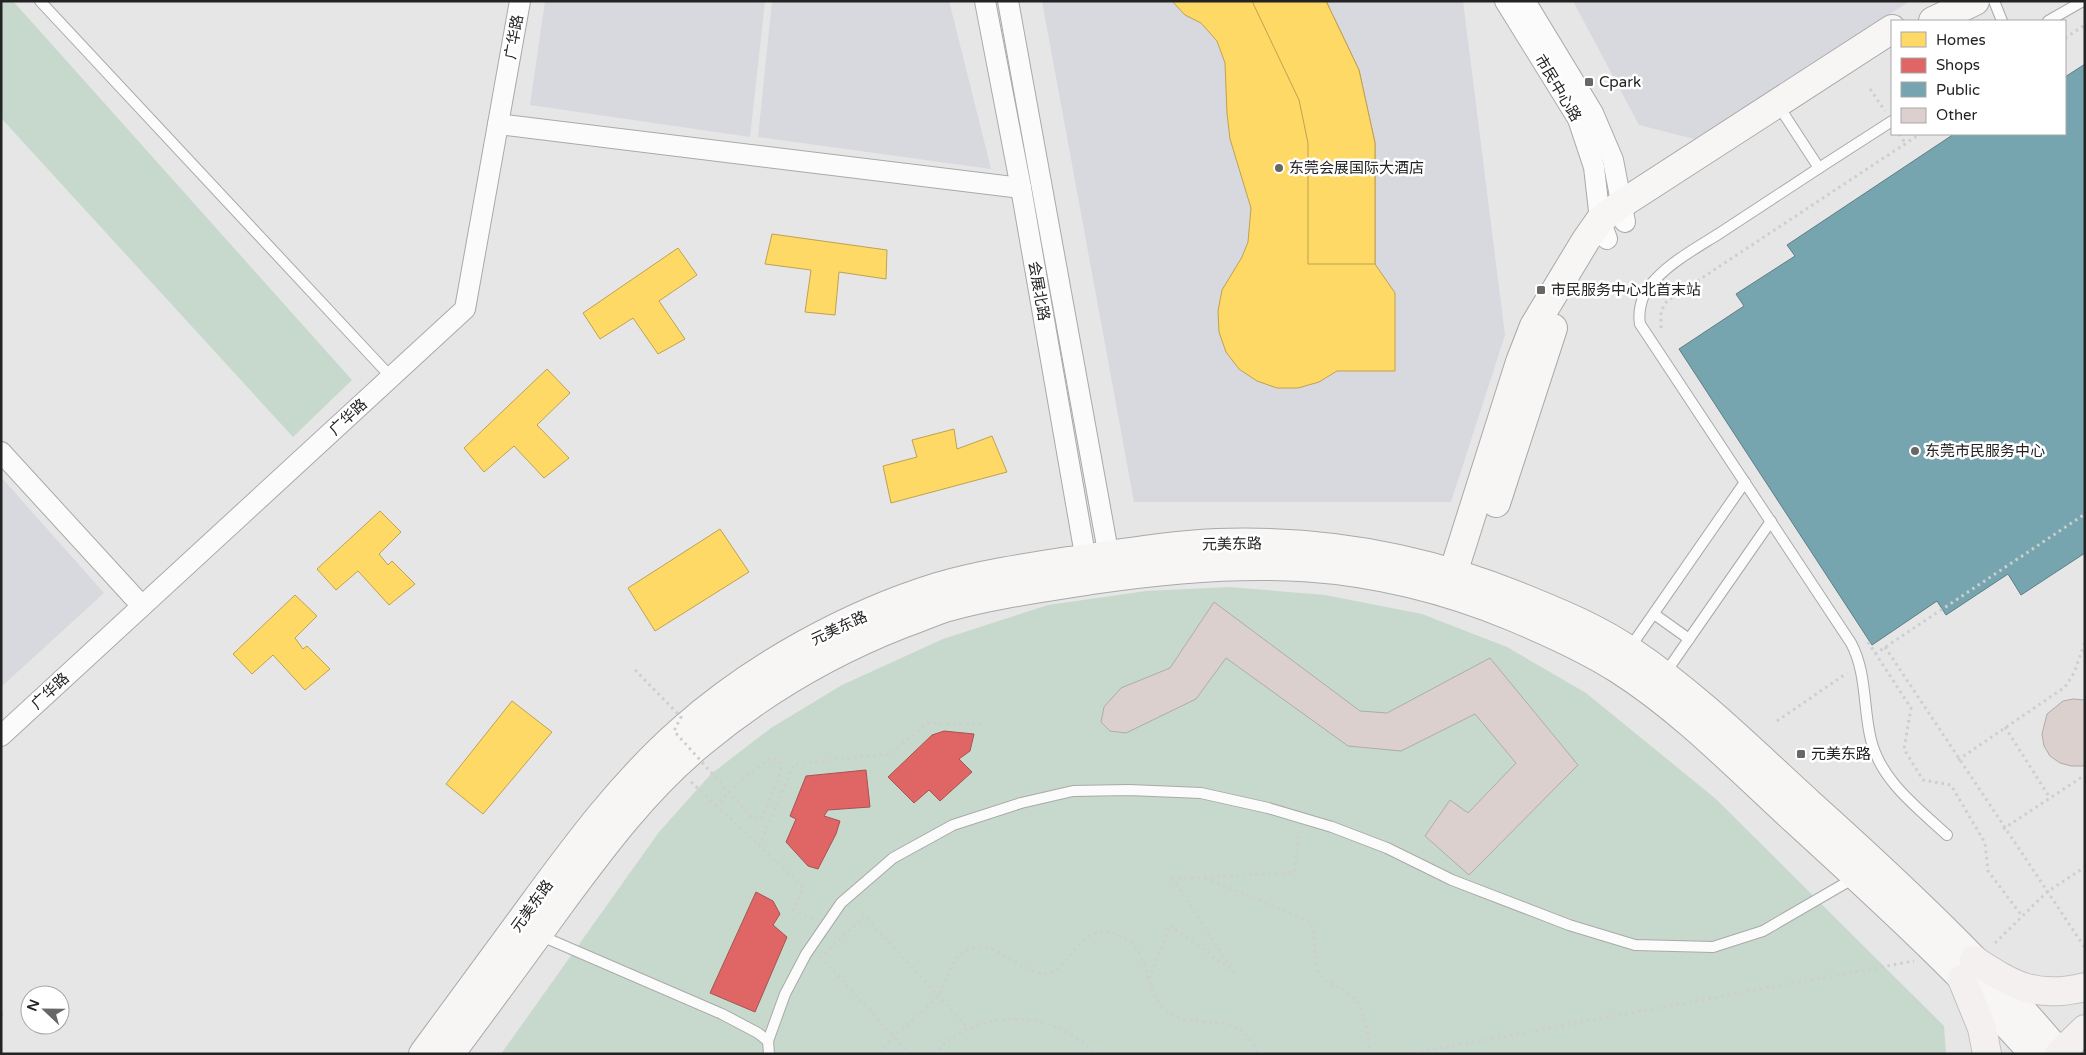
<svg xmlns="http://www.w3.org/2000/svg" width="2086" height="1055" viewBox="0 0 2086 1055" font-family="'Varela Round','Noto Sans SC',sans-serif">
  <rect width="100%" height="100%" fill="#e6e6e7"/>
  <!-- built -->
  <g fill="#d8d9df">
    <polygon points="545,1 765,1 750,137 530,105"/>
    <polygon points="772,1 949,1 991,169 758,137"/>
    <polygon points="1042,1 1463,1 1505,335 1451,502 1134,502"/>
    <polygon points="1573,1 1910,1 1694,139 1639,125"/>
    <polygon points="1,477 104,593 1,687"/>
  </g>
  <!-- green -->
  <g fill="#c7d9cc">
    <polygon points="1,1 13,1 352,380 293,437 1,118"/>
    <polygon points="1229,587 1325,595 1422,614 1507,647 1586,693 1716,799 1944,1026 1946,1054 501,1054 659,832 711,774 771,728 842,685 943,639 1048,605 1146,591"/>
  </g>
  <!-- homes -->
  <g fill="#ffd966" stroke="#bda252">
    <polygon points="1172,1 1326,1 1359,70 1375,143 1375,264 1395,293 1395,371 1337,371 1319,382 1298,388 1277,388 1257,381 1239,369 1226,352 1219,332 1218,311 1222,290 1242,257 1248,242 1251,208 1230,139 1227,113 1225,63 1217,41 1201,23 1185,15"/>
    <polygon points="1252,1 1326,1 1359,70 1375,143 1375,264 1308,264 1308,143 1299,100"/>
    <polygon points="772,234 887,250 886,279 839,272 835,315 805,312 811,270 765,264"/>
    <polygon points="678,248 697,275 659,301 685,339 658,354 633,318 600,339 583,313"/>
    <polygon points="547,369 570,393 537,425 569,458 544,478 514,446 484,472 464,448"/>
    <polygon points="954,429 957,449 992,436 1007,472 891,503 883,466 917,457 912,440"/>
    <polygon points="380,511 401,532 379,554 388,565 392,561 415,584 389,605 358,571 336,590 317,569"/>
    <polygon points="720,529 749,572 655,631 628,588"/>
    <polygon points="295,595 317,616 295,638 303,649 307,646 330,669 305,690 273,655 252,674 233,654"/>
    <polygon points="512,701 552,732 483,814 446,784"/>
  </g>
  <!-- shops -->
  <g fill="#e06666" stroke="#a75252">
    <polygon points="944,731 974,734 970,751 959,759 972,772 940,801 929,790 914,803 888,777 932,735"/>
    <polygon points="866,770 870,807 828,810 824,816 840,821 836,834 818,869 808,866 786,842 796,819 790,816 806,776"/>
    <polygon points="756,892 773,901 780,914 773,925 787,937 755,1012 710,993"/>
  </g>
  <!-- public -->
  <polygon fill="#76a5af" stroke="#5d7e85" points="2085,64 2085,553 2021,595 2008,574 1946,615 1937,601 1872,645 1679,349 1744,306 1736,294 1795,256 1787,245 1954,134 2065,134 2065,77"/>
  <!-- building -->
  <g fill="#dcd0ce" stroke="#adacac">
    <polygon points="1214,602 1360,711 1387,713 1490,658 1578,765 1469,875 1425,836 1450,800 1468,813 1516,763 1475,714 1401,751 1348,746 1226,658 1196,699 1126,733 1110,731 1101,722 1104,707 1121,688 1170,668"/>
    <polygon points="2073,699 2085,700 2085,765 2082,766 2071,766 2060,763 2050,756 2044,746 2042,734 2047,714 2063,701"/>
  </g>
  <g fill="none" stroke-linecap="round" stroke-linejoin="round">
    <!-- lane casing -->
    <g stroke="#a9a9aa" stroke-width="12">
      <g id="lane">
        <polyline points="40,1 391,377"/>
        <polyline points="1994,1 2002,21"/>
        <polyline points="2048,21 2083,1"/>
        <path d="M1778,105L1819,168C1786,190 1753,211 1720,233C1695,249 1666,264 1648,288C1641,298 1638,313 1640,324L1851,643C1867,673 1863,708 1871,740C1881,781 1918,808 1947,835"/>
        <polyline points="1819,168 1892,121"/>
        <polyline points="1654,614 1689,639"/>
        <polyline points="1629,649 1745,482"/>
        <polyline points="1664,675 1771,521"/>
        <polyline points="539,935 722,1014 758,1033 768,1041"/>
        <polyline points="769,1054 768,1041 785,994 806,954 841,903 893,858 953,825 1021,803 1073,791 1129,790 1201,793 1268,808 1332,827 1387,848 1452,880 1569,925 1635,945 1713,947 1763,931 1856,877"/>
      </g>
    </g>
    <!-- street casing -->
    <g stroke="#a9a9aa" stroke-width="22">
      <g id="street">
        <polyline points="985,1 1021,188 1088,572"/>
        <polyline points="1008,1 1111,568"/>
        <polyline points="1505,1 1578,119 1594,167 1600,220 1607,239"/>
        <polyline points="1525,1 1593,113 1613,160 1625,222"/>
        <polyline points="498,124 1021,188"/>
        <polyline points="1,452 142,606"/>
        <polyline points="1,736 465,309 520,1"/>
      </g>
    </g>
    <!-- secondary casing -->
    <g stroke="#a9a9aa" stroke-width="30">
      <g id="secondary">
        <polyline points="1933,21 1975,1"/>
        <polyline points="1496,503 1553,328"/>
        <polyline points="1448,589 1520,362 1534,326 1586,240 1600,220 1620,205 1892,29"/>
        <path d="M423,1054C459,1005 495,956 531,907C577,844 624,781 682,730C753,667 847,615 937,587C982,574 1030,567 1076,560C1123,553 1170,545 1217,543C1325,539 1424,557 1523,598C1560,613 1599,629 1632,652C1696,695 1752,751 1809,803C1897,882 1983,963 2060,1054"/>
        <path d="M450,1054C487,1004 524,954 560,904C602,847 646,788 701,743C762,692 828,653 902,624C917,619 932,612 948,607C995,594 1043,588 1092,580C1245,557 1368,557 1513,617C1549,632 1585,648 1618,669C1684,711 1739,769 1796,821C1878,896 1960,971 2034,1054"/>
      </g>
    </g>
    <!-- primary casing -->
    <g stroke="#c2c2c2" stroke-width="30">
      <g id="primary">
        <path d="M1974,960C2014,986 2036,999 2085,987"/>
        <polyline points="1962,979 1982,1028 1987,1054"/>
        <polyline points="2059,1054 2085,1029"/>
      </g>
    </g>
    <!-- path -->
    <g stroke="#cececf" stroke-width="3" stroke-dasharray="2.5 4" stroke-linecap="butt">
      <polyline points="2065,38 2085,25"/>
      <polyline points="1870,89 1885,111"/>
      <polyline points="1899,134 1905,143"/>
      <polyline points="1661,328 1661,311 1667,301 1920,134"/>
      <polyline points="1868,642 1911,708 1904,749 1923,780 1951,785 1985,843 1988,871 2022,916"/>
      <polyline points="1885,647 2085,948"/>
      <polyline points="1875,654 2085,514"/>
      <polyline points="1777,721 1847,673"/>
      <polyline points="2005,727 2050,798"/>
      <polyline points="1958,760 2065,687 2074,673 2085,642"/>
      <polyline points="691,782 716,805 738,783"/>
      <polyline points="716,805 803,887 794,910 815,920"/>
      <polyline points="2003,829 2085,775"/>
      <polyline points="759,846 794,764 890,754 927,723 986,725"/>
      <path d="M1205,878L1309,921C1319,935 1311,957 1319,973C1324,984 1341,986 1350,994C1368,1009 1366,1033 1371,1054"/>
      <polyline points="1995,943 2047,892 2085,867"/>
      <polyline points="1149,979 1170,925 1234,972 1173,879 1294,872 1299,832"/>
      <polyline points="1,1016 2,1014"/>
      <path d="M881,1054C894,1030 920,1017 937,997C947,985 948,965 961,954C967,950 976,946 983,947C1002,947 1036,985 1056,970C1067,962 1076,946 1087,937C1097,931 1106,930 1116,934C1153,949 1141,981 1162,1006C1188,1037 1238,1002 1258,1054"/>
      <polyline points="910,1054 821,957 865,916 968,1028"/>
      <path d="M934,1054C970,1013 1034,1008 1078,1039C1084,1044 1090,1047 1095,1054"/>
      <polyline points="1408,1054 1914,961"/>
    </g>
    <!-- lane -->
    <use href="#lane" stroke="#fbfbfb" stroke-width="10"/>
    <!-- street -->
    <use href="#street" stroke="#fbfbfb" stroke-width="20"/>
    <!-- secondary -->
    <use href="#secondary" stroke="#f8f6f5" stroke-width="28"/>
    <!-- primary -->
    <use href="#primary" stroke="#f4f0f0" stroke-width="28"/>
    <!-- path-bridge -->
    <polyline stroke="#cececf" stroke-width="3" stroke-dasharray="2.5 4" stroke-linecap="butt" points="635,670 681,717 674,731 753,819 762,818 781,771 778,760 770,758 738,783"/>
  </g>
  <!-- markers -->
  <g fill="#676768" stroke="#fff" stroke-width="2">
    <rect x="1584" y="77" width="10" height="10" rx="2.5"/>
    <circle cx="1279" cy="168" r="5"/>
    <rect x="1536" y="285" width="10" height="10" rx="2.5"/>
    <circle cx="1915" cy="451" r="5"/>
    <rect x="1796" y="749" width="10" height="10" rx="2.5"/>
  </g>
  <g text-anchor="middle" stroke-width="5" stroke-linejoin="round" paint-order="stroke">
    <!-- street labels -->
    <g font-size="15" fill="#232324" stroke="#fff">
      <text transform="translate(514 37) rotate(-80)" y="5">广华路</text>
      <text transform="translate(1558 88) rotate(59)" y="5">市民中心路</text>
      <text transform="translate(1039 291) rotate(80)" y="5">会展北路</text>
      <text transform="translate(348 417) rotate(-43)" y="5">广华路</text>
      <text transform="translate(1232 544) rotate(-1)" y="5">元美东路</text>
      <text transform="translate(839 628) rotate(-25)" y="5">元美东路</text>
      <text transform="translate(50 691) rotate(-43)" y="5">广华路</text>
      <text transform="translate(532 906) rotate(-54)" y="5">元美东路</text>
    </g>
    <!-- poi labels -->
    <g font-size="15" fill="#232324" stroke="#fff" text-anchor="start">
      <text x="1599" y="87">Cpark</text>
      <text x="1289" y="173">东莞会展国际大酒店</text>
      <text x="1551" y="295">市民服务中心北首末站</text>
      <text x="1925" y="456">东莞市民服务中心</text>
      <text x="1811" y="759">元美东路</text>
    </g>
  </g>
  <!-- border -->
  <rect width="2086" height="1055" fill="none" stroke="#232324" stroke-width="5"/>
  <!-- legend -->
  <rect x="1891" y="20" width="175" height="115" fill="#ffffff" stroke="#a7a7a7"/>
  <rect x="1901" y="32" width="25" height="15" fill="#ffd966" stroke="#a7a7a7"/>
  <text x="1936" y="45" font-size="15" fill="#232324">Homes</text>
  <rect x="1901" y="58" width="25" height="15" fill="#e06666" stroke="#a7a7a7"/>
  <text x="1936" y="70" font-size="15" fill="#232324">Shops</text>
  <rect x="1901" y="82" width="25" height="15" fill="#76a5af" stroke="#a7a7a7"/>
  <text x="1936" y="95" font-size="15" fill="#232324">Public</text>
  <rect x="1901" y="108" width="25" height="15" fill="#dcd0ce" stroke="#a7a7a7"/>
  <text x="1936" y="120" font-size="15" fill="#232324">Other</text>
  <!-- north arrow -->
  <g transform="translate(45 1010) rotate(292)"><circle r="24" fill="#ffffff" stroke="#a7a7a7"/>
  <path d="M0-4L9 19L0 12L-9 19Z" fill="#676768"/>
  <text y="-8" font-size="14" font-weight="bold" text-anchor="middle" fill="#232324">N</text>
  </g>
</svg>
